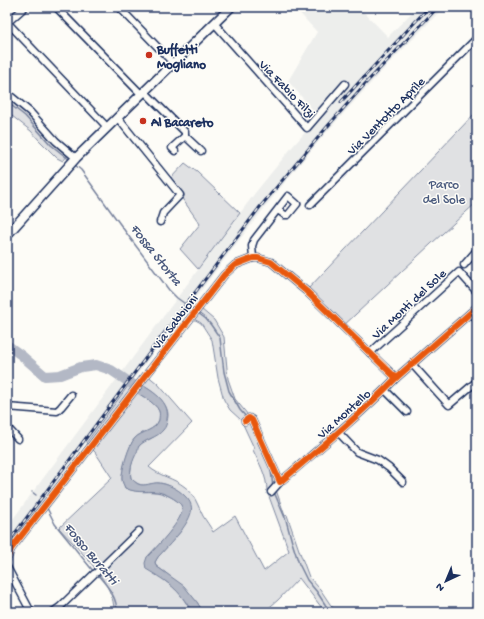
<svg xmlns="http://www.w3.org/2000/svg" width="484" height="619" viewBox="0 0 484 619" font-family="'Gochi Hand',sans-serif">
  <rect width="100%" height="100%" fill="#fdfcf7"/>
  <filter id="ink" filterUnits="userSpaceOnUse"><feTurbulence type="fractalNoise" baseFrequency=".025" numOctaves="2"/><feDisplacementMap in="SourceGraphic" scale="8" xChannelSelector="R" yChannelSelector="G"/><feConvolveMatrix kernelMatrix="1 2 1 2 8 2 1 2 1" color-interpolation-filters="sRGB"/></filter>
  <g filter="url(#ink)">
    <!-- built -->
    <polygon fill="#edeeec" points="294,7 359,7 388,37 417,7 444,7 380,73 324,135 285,182 237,243 133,380 7,548 7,527 255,193 293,146 319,117 288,81 317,32"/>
    <!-- green -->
    <g fill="#e0e1e3" stroke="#7e88a0">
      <polygon points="7,96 20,106 69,154 63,161 57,158 39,140 31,131 7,112"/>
      <polygon points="477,111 477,202 431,244 341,328 304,294 307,290"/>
      <polygon points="185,163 197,172 240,213 198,269 180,249 200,224 169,180"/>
      <path d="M201,309L214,320L224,337L228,379L235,399L248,415L276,478L275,487L285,516L287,515L299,550L309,577L320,589L332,607L338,612H325L299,578L278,600L264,612H203L197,602L166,573L156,566L155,562L158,557L182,530L188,499C180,492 169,483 158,483C144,484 144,489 131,479C129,470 134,453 139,446C143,441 150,440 155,436C182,414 162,397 139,383L146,374L158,384L192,423L149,467C159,476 174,478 185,487C194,493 198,506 203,516C206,521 210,526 213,532L235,516L264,571L289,551L267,491C267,476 259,463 253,450L254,448L241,420L230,410L224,400L218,378L212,340L201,323L190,317Z"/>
      <path d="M128,386C135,393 155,401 159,411C160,414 160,417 159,420C155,431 142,431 135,438C129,444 122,471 122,479C122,482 124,485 125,488C140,494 148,490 161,493C168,495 185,503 183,512C180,523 156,548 147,557L165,581L172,586L180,594L192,612H114C116,584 77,548 59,528L112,478L95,452L86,443Z"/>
    </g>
    <!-- water -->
    <path fill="#b3b8c5" stroke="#76819c" d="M133,380C147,388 171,399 167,419C167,423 166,427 163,430C157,438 145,439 139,446C138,447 138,450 137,452C133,460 129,469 131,478C133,480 136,483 138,484C145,487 152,482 159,483C168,484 178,489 184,495C187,498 190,501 191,505C196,519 167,547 158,557L155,562L156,566L184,586L197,602L203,612H192C178,588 169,583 146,569L145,563L147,557C154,550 186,517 182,507C180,501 168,495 162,493C149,489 140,495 125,488C124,485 122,482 122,479C121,471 129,444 135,438C142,431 155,431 159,420C159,417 160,414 159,411C155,401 135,393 128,386Z"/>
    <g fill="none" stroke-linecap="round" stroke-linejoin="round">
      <!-- stream -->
      <g stroke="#76819c" stroke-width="1.5">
        <polyline points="7,102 25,116 51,145 71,161"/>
        <polyline points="75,165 81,170 130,238 169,290 177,298 195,311"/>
        <polyline points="198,313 206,319 211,325 220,338 224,372 229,391 240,410 247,418"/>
        <polyline points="271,470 273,488"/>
        <polyline points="32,492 36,495"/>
        <polyline points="274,492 286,520 292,542 299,564 307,580 317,592 330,612"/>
        <polyline points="47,508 55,524 94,572"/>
        <path d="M97,574C107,586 117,596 117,612"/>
      </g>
      <!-- river -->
      <polyline stroke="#b3b8c5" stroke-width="10" points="7,345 21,355 45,376 60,375 81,367 96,365 111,370 141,390"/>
      <!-- minor casing -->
      <g stroke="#1b2f5e" stroke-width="9">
        <g id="minor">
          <polyline points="56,7 141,94"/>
          <polyline points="119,7 173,63"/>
          <polyline points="7,22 107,127"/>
          <polyline points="7,23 25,7"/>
          <polyline points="214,23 307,128 345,84"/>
          <polyline points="144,91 185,132 185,136 201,151"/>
          <polyline points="7,93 30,112 56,141 76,158"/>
          <polyline points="117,117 180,195 163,213 160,222"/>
          <polyline points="175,151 172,148 185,136"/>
          <polyline points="310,205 477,38"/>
          <polyline points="253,258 252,246 254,240 288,196 297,204 288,215 285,215 278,210"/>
          <polyline points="464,265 477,250"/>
          <polyline points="471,313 477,320"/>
          <polyline points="370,353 459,272 477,292"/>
          <polyline points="412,364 449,405 477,381"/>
          <polyline points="385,390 407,412"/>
          <polyline points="7,407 57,411 61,407 71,395"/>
          <path d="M245,421L249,418L252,420L280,482C319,449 360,415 396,378L477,307"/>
          <polyline points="7,427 18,439"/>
          <polyline points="338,432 357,452 378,460 389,468 403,482"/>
          <polyline points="271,492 280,482"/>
          <polyline points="7,559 11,549 224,275 235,265 253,258 258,258 271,262 306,291 396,378"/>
          <polyline points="7,567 31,612"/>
          <polyline points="97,572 139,531"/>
          <polyline points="53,612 60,607 94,574"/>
        </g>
      </g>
      <!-- major casing -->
      <g stroke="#1b2f5e" stroke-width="11">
        <polyline id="major" points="7,235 76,158 231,7"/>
      </g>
      <!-- minor -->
      <use href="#minor" stroke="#fdfcf7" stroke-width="6"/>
      <!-- major -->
      <use href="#major" stroke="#fdfcf7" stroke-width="8"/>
      <!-- rail casing -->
      <g stroke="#1b2f5e" stroke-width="3">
        <g id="rail">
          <polyline points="341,102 361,80 429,7"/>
          <polyline points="7,544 159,340 260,207 327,127 365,84 438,7"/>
        </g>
      </g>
      <!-- rail -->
      <use href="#rail" stroke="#fdfcf7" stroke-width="1.5" stroke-dasharray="4.5" stroke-linecap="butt"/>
      <!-- cycleway casing -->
      <g stroke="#fdfcf7" stroke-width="8">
        <g id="cycleway">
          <path d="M245,421L249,418L252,420L280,482C319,449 360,415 396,378L477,307"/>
          <polyline points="7,559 11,549 224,275 235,265 253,258 258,258 271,262 306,291 396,378"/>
        </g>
      </g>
      <!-- cycleway -->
      <use href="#cycleway" stroke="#e8590c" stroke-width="6"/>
    </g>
  </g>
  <!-- markers -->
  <g fill="#c8321e" stroke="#fdfcf7" stroke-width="1.5">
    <circle cx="149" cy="55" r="4"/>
    <circle cx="143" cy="121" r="4"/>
  </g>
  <g text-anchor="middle" stroke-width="3" stroke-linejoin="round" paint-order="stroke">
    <!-- poi labels -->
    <g font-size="13" font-weight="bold" fill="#1b2f5e" stroke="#fdfcf7" text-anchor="start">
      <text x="157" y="53">Buffetti<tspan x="157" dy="15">Mogliano</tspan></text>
      <text x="151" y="126">Al Bacareto</text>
    </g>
    <!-- street labels -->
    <g font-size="13" fill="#1b2f5e" stroke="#fdfcf7">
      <text transform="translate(288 88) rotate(46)" y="5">Via Fabio Filzi</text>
      <text transform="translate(385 115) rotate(-45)" y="5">Via Ventotto Aprile</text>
      <text transform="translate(408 303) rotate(-43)" y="5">Via Monti del Sole</text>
      <text transform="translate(174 321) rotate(-52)" y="5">Via Sabbioni</text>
      <text transform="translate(343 413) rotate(-42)" y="5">Via Montello</text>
    </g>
    <!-- park labels -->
    <g font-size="13" fill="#4c5c7f" stroke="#fdfcf7">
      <text x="444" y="188">Parco<tspan x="444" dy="15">del Sole</tspan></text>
    </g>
    <!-- water labels -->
    <g font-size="14" font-style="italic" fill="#49587d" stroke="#fdfcf7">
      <text transform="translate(157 254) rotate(52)" y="5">Fossa Storta</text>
      <text transform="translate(92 553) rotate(50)" y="5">Fosso Buratti</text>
    </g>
  </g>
  <!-- margin -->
  <rect width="484" height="619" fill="none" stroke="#fdfcf7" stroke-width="24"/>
  <rect x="12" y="12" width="460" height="595" fill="none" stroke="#1b2f5e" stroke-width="1.5" filter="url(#ink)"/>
  <!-- north arrow -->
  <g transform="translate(446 581) rotate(224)" stroke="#fdfcf7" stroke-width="3" paint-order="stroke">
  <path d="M0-3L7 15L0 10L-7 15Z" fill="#1b2f5e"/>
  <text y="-6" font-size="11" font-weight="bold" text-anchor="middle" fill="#1b2f5e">N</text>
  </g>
</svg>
